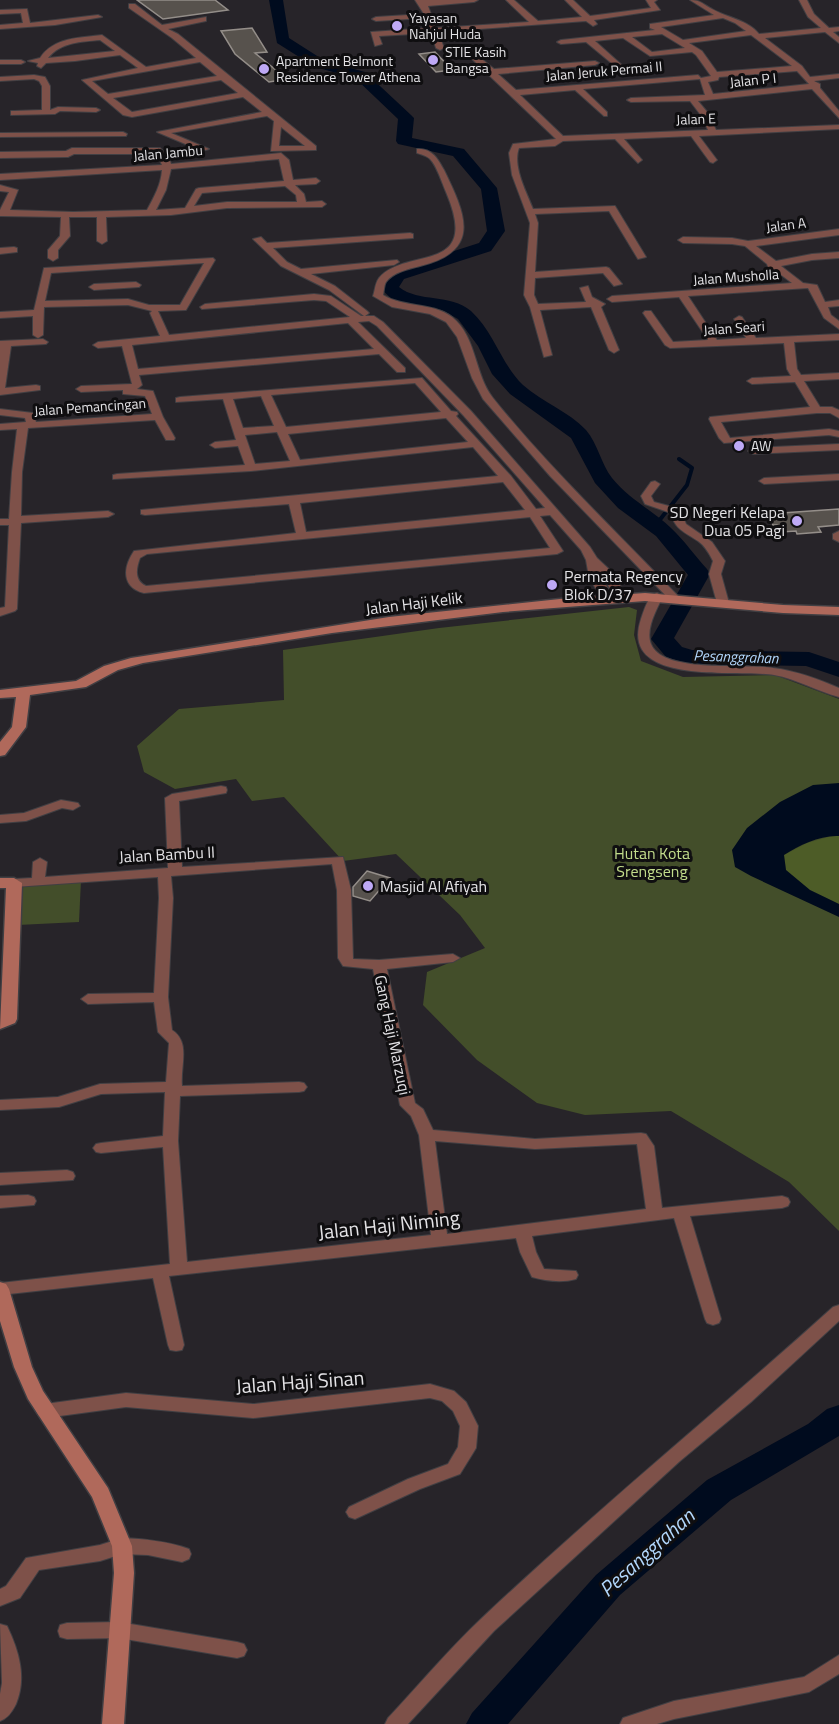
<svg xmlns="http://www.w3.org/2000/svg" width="839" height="1724" viewBox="0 0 839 1724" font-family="'Titillium Web',sans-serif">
  <rect width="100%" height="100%" fill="#272429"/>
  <!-- green -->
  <g fill="#434e2a">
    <polygon points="629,607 637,610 634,635 641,661 683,677 775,675 839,699 839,1231 789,1182 671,1111 585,1115 537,1103 477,1060 423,1005 427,972 485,948 460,915 396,854 343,861 284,797 252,801 236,779 175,789 144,772 137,746 179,709 284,700 283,650 439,628"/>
    <polygon points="81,880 79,922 18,925 20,884"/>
  </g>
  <!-- forest -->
  <polygon fill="#4d5c27" points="832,836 839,836 839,904 810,890 786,870 784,855 807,843"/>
  <!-- water -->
  <path fill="#000b1e" d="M839,783V836C820,835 800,845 784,855L786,870L810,890L839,904V917L751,876L735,867L732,850L747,828L780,802L813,785Z"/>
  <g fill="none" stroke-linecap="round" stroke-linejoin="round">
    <!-- stream -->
    <polyline stroke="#000b1e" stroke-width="4" points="655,526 687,485 692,468 679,459"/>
    <!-- river -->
    <g fill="#000b1e" fill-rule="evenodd">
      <path d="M269,0H283L289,38L325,61L365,72L411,115L414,118L412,138L464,149L497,188L505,231L491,251L404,279L399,287C419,303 450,293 471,311C494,332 501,364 523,385C542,402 568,411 586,430C598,444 601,464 612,478C629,499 652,510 671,528C684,540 695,556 707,569L710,574L674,638L682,647L692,650L809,652L839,662V677L806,666L690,664L666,657L651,639L688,575L656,536L618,508L595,483L571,438L510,394L492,374L478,346L458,319L442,310L394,301L380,288L392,271L479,243L487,231L481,189L453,156L398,144L396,141L398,119L355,78L315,67L277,43Z"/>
      <polygon points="839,1405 839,1436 731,1500 620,1595 508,1724 466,1724 472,1713 596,1575 707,1480 808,1424 827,1409"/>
    </g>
  </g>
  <!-- building -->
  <g fill="#57524d" stroke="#948e89" stroke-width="1.5">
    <polygon points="137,0 215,0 228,10 163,19"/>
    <polygon points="252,28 267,52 255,53 287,79 269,82 235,54 221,31"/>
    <polygon points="435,52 452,70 436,72 419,54"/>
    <polygon points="839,509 839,525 818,527 821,532 797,534 796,531 781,532 777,525 773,525 768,514"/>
    <polygon points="367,871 390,878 370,901 353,896 353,887"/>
  </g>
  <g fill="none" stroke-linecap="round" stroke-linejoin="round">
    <!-- street casing -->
    <g stroke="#413f43" stroke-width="2">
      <g id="street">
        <polygon points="415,0 478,0 474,2 428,6 436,28 529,22 506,0 514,0 538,21 582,17 565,0 573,0 590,16 651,8 646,0 657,0 654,2 660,10 594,20 597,24 593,26 586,21 438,32 444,48 440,50 436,48 431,33 379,36 382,44 375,46 371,32 429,28 425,18 376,21 372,19 376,17 424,14"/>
        <path d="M690,0C701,0 704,5 712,9C728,18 748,20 759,34L821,28L808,17L799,0H807L814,14L829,28L839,27V31L833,32L839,37V43L825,32L765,38L802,66L810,77L839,74V78L814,81L820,84V88L839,111V118L812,89L698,101L708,113L716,130L839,125V129L699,136L717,160L713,163L710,162L691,136L624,139L642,160L638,163L615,139L563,141L555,146L519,148C512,166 527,193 533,209L615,206L646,257L638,259L609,211L535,214L538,223L535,272L606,267L609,268L622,284L614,286L603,273L535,278L534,295L538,304L586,302L580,288L588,286L592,297L605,304L601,307L619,350L614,353L609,350L591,307L540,310L552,355L544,357L530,307L524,295L530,223L512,175L509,153L513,144L556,139L471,58L478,56L494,69L595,61L599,63L595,65L498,74L516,90L698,75L701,78L711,76L696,55L692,52L650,56L623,38L595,41L624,67L625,69L621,71L586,42L561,44L557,42L561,40L655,30L650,28V24L714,15ZM723,18L735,23L746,31L683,40L661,27ZM662,34L685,48L652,52L632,37ZM751,35L792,66L717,72L702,51L689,43ZM797,71L809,84L713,94L708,82L718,80L719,77ZM700,79L705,95L631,98L627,100L631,102L690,101L700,114L708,130L563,136L520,95L575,90L604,116H607V112L583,89Z"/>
        <path d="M129,4H135L162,25L206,17V21L168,29L178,34L316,146V150L271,151L274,121L267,116L171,133L209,149L202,151L157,132L262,112L243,97L132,117L123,115L82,80L138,68L120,55L75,61L46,63L41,68L37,66L38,63L28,61L40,58C54,37 79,38 102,35L146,67L196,58L172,38L129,8ZM100,40L115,51L48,58C61,42 81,42 100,40ZM200,62L217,76L108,94L92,81ZM221,80L238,93L132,112L113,98ZM281,127L305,146H279Z"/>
        <polygon points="27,9 30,23 98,15 102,17 55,25 0,29 0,25 23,23 21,13 0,14 0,10"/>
        <polygon points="0,60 21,60 25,62 21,64 0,64"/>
        <polygon points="34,75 45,77 50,86 50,110 58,107 96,108 100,110 96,112 60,111 55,114 11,115 11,111 14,111 42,110 42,86 39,81 34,79 0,81 0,77"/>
        <polygon points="123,132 127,134 126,136 0,137 0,133"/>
        <path d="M72,148H160L169,158L171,164L281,153L289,160L293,180L316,178L320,181L316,184L295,185L304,194L306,202L322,201L326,204L322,207L227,208L171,215L106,217L107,241L102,244L97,241V217H69L70,236L58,250V258L53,261L48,258V250L60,236L61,217L0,216V210L9,192L0,191V185L18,190L10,210L73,212L147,210C154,197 161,185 162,170L0,180V174L162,165L157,154H74L68,157L0,158V152L66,151ZM279,159L284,181L199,188L196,189L185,208L156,210L166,190L171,169ZM285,186L296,195L297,202H227L194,206L202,193Z"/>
        <path d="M417,149C432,148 438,159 444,170C466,215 482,251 420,266C409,269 393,272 386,282C384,285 384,291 383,295C404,308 432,302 452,317C477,337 474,374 493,398C549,468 615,530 677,595L679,597L677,599H669L550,476L483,399L472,378L457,337L446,322L430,314L392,307L373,296C375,291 375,283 379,278C406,246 482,276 446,192C442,183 437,166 430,159C427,156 420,154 417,153Z"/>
        <polygon points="839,229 839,235 756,246 776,261 812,254 839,252 839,258 812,260 781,266 803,283 817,285 825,302 839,300 839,306 828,307 831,315 839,321 839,329 824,318 808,288 688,296 717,340 746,338 734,319 739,316 742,317 756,338 839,334 839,340 794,342 797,369 801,375 839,373 839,379 804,381 820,407 832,407 839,410 839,418 830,413 817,413 721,422 730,438 829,429 839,431 839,437 829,435 724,443 719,438 709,419 710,417 810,407 795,382 752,384 747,381 752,378 791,376 787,369 784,343 670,348 665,345 643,313 645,311 651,311 673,342 708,340 679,297 612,302 607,299 612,296 792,283 772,268 768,267 767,264 745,246 732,244 683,243 678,240 683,237 732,238 748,241"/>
        <path d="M410,233L413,234V238L273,248L287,262L301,269L397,260L399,262L394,265L311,274L335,286L367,311L369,313L365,316H374L383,322L471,411L590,547L597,558L613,573L627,597L625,599H617L600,573L613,599L607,602L603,601L589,577L586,560L581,550L550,515L540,516L563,551L557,554L144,593C121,587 123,567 134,551L296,533L289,504L145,515L141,514V510L498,476L473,447L251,471L113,479V475L117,474L245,465L238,446L215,448L210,445L215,442L236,440L223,399L176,402V398L180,397L422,378L451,411L457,412L458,414L456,416L511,476L536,509L545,508L463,415L377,326L369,321L358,322L405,368V372H397L379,354L139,375L142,385L137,389L153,391L163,417L175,438L174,440H166L155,420L28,428L22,472L21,516L108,511L114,514L108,517L21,523L17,609L15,611L0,616V608L5,607L9,525H0V519H9L12,472L17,429L0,430V424L26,422L25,418L0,415V409L33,413L36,422L152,414L145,396L123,394V390L81,392L76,389L81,386L132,384L122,346L98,348L93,345L98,342L160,336L150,313L152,311L128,305L44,307L43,335L38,338L33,335V316L0,318V312L34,310L44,268L213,258L215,260L186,310L158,311L169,335L350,317L326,301L314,300L202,309L200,307L205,304L314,294L331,296L361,316H364L329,290L281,266L253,239L261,237L267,243ZM204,263L180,305H149L128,299L45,301L51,273ZM348,323L374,349L138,369L132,345ZM415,383L441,412L286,427L271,395ZM261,396L274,426L243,428L233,399ZM446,418L468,442L300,460L288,434ZM277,432L290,461L255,464L245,435ZM503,482L525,510L306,532L300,503ZM530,517L550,548L146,586C134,580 136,569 140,558L147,554Z"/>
        <polygon points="14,247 17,248 17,252 0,254 0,248"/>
        <polygon points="136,282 141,285 139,287 94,290 89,287 94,284"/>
        <polygon points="43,339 48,342 46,344 11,346 5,388 36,385 40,386 40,390 0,395 0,341"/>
        <polygon points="839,444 839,450 753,454 748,451 753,448"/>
        <polygon points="839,474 839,480 764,484 759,481 764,478"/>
        <path d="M655,481L660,484L651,496L654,502L680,509L686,524L712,542L725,561L721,574L729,603L727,605L723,606L717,603L709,574L713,561C709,553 705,546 698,541C685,532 675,530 671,513L645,504L641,496L651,482Z"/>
        <polygon points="839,531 839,542 833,539 833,534"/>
        <path d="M657,593L663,596C657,609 645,629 651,644C663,674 746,663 773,668C797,671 818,679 839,688V697C816,691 797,679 774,675C738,669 618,687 641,619C644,611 648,595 657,593Z"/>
        <path d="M221,786L226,787L227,790L226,793L179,801L182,867L343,857L351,890L353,959L379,960L453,954L460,958L453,962L387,969L415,1103L423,1109L433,1130L535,1139L641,1133L646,1134L654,1146L662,1208L782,1196L788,1198L790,1202L788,1206L782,1208L690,1216L721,1319L719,1323L713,1325L707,1323L705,1319L674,1218L532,1236L536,1252L544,1269L576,1271L578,1275L576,1279C562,1283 546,1281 532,1277L520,1252L516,1238L169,1276L184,1345L182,1350L176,1351L170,1350L168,1345L153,1278L0,1295V1283L170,1264L163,1147L101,1153L96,1152L93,1148L96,1144L101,1143L163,1136L165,1092L101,1094L59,1107L0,1110V1100L58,1097L100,1084L166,1082L169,1043L158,1032L154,1002L88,1004L81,999L88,994L154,993L159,898L158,877L14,887L7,883L14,879L32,878L33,862L40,858L47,862L45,877L168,868L165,798L172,794ZM332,864L337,890L338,958L343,966L373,969L400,1105L411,1116L419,1135L431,1235L187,1262L178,1141L180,1096L299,1092L304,1091L307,1087L304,1083L299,1082L182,1086C180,1066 191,1042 172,1030L168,997L173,898L171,876ZM435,1141L535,1149L637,1144L646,1209L447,1234Z"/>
        <polygon points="61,800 78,803 80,806 73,810 62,808 26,821 0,823 0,815 24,813"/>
        <polygon points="67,1170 73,1172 75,1176 73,1180 0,1185 0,1173"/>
        <polygon points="28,1195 34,1197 36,1201 34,1205 0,1208 0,1196"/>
        <path d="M839,1305V1321L751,1402L680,1461L494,1631L408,1724H385L388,1718C419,1685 449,1649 482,1618C595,1511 717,1412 833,1307Z"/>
        <polygon points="430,1384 454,1391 466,1402 478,1426 476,1448 473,1453 460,1474 420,1489 355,1519 349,1517 346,1512 349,1507 408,1479 448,1464 458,1447 460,1426 453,1411 442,1401 430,1398 253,1418 126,1407 45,1418 39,1416 36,1411 39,1406 45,1404 126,1393 253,1404"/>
        <path d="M122,1538C145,1539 167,1541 189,1549L191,1554L189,1559L182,1562L148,1555L122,1554L100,1561L39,1570L20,1598L0,1606V1589L6,1586L26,1558L100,1545Z"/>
        <polygon points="119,1622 237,1642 244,1644 247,1650 244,1656 237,1658 119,1638 67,1639 60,1637 58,1631 60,1625 67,1623"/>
        <path d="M0,1624L7,1626C19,1651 27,1678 16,1704C12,1712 8,1718 0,1721V1694L2,1683Z"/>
        <polygon points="839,1655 839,1674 809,1692 674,1719 657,1724 620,1724 623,1718 674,1701 804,1677"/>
      </g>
    </g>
    <!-- secondary casing -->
    <g stroke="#413f43" stroke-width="3">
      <g id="secondary">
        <polygon points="645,593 783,605 839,607 839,615 783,613 645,601 503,612 332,633 143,663 118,670 86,687 30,695 26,727 5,755 0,756 0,742 12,727 16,697 0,698 0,690 76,681 104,666 131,658 389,617 560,599"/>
        <polygon points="0,878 14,878 22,883 17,1019 15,1023 0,1029 6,888 0,888"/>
        <polygon points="0,1282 6,1284 9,1289 32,1367 43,1391 108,1488 132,1546 134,1573 124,1724 102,1724 114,1573 112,1546 92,1497 28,1399 14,1367 0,1321"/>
      </g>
    </g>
    <!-- street -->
    <use href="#street" fill="#7e5149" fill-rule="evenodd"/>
    <!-- secondary -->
    <use href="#secondary" fill="#b0695b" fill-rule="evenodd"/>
  </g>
  <!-- markers -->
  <g fill="#bea9f5" stroke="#0f0e10" stroke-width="2">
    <circle cx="397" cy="26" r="6"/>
    <circle cx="433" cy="60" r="6"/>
    <circle cx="264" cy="69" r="6"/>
    <circle cx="739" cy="446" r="6"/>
    <circle cx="797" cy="521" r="6"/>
    <circle cx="552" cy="585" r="6"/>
    <circle cx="368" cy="886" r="6"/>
  </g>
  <g text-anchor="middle" stroke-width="6" stroke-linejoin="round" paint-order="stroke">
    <!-- far-poi labels -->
    <g font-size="14" fill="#e3e2e5" stroke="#0f0e10" text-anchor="start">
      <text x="409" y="23">Yayasan<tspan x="409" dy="16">Nahjul Huda</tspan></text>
      <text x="445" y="57">STIE Kasih<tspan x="445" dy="16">Bangsa</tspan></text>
      <text x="276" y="66">Apartment Belmont<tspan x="276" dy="16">Residence Tower Athena</tspan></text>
      <text x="751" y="451">AW</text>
    </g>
    <!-- far-street labels -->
    <g font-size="14" fill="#e3e2e5" stroke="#0f0e10">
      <text transform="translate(604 71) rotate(-5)" y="5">Jalan Jeruk Permai II</text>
      <text transform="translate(753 80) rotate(-6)" y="5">Jalan P I</text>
      <text transform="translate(696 119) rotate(-2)" y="5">Jalan E</text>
      <text transform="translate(168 153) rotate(-5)" y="5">Jalan Jambu</text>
      <text transform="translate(786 225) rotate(-7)" y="5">Jalan A</text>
      <text transform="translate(736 277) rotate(-4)" y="5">Jalan Musholla</text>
      <text transform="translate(734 328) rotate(-4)" y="5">Jalan Seari</text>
      <text transform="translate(90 407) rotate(-4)" y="5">Jalan Pemancingan</text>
    </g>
    <!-- far-water labels -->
    <g font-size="15" font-style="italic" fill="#b2d7fc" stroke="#0f0e10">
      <text transform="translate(736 657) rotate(2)" y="5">Pesanggrahan</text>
    </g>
    <!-- poi labels -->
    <g font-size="16" fill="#e3e2e5" stroke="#0f0e10" text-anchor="start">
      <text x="785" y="518" text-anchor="end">SD Negeri Kelapa<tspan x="785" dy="18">Dua 05 Pagi</tspan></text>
      <text x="564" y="582">Permata Regency<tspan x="564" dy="18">Blok D/37</tspan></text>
      <text x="380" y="892">Masjid Al Afiyah</text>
    </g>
    <!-- street labels -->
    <g font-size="16" fill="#e3e2e5" stroke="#0f0e10">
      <text transform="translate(414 603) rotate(-7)" y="6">Jalan Haji Kelik</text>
      <text transform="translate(167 854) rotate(-3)" y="6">Jalan Bambu II</text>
      <text transform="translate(393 1035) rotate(78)" y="6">Gang Haji Marzuqi</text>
    </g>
    <!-- park labels -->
    <g font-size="16" fill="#c2dc8b" stroke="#0f0e10">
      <text x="652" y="859">Hutan Kota<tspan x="652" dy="18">Srengseng</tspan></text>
    </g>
    <!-- near-street labels -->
    <g font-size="20" fill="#e3e2e5" stroke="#0f0e10">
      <text transform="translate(389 1225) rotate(-6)" y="7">Jalan Haji Niming</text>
      <text transform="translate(300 1382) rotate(-4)" y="7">Jalan Haji Sinan</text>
    </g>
    <!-- near-water labels -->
    <g font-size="21" font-style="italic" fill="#b2d7fc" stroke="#0f0e10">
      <text transform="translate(647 1553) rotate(-42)" y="7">Pesanggrahan</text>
    </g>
  </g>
</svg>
